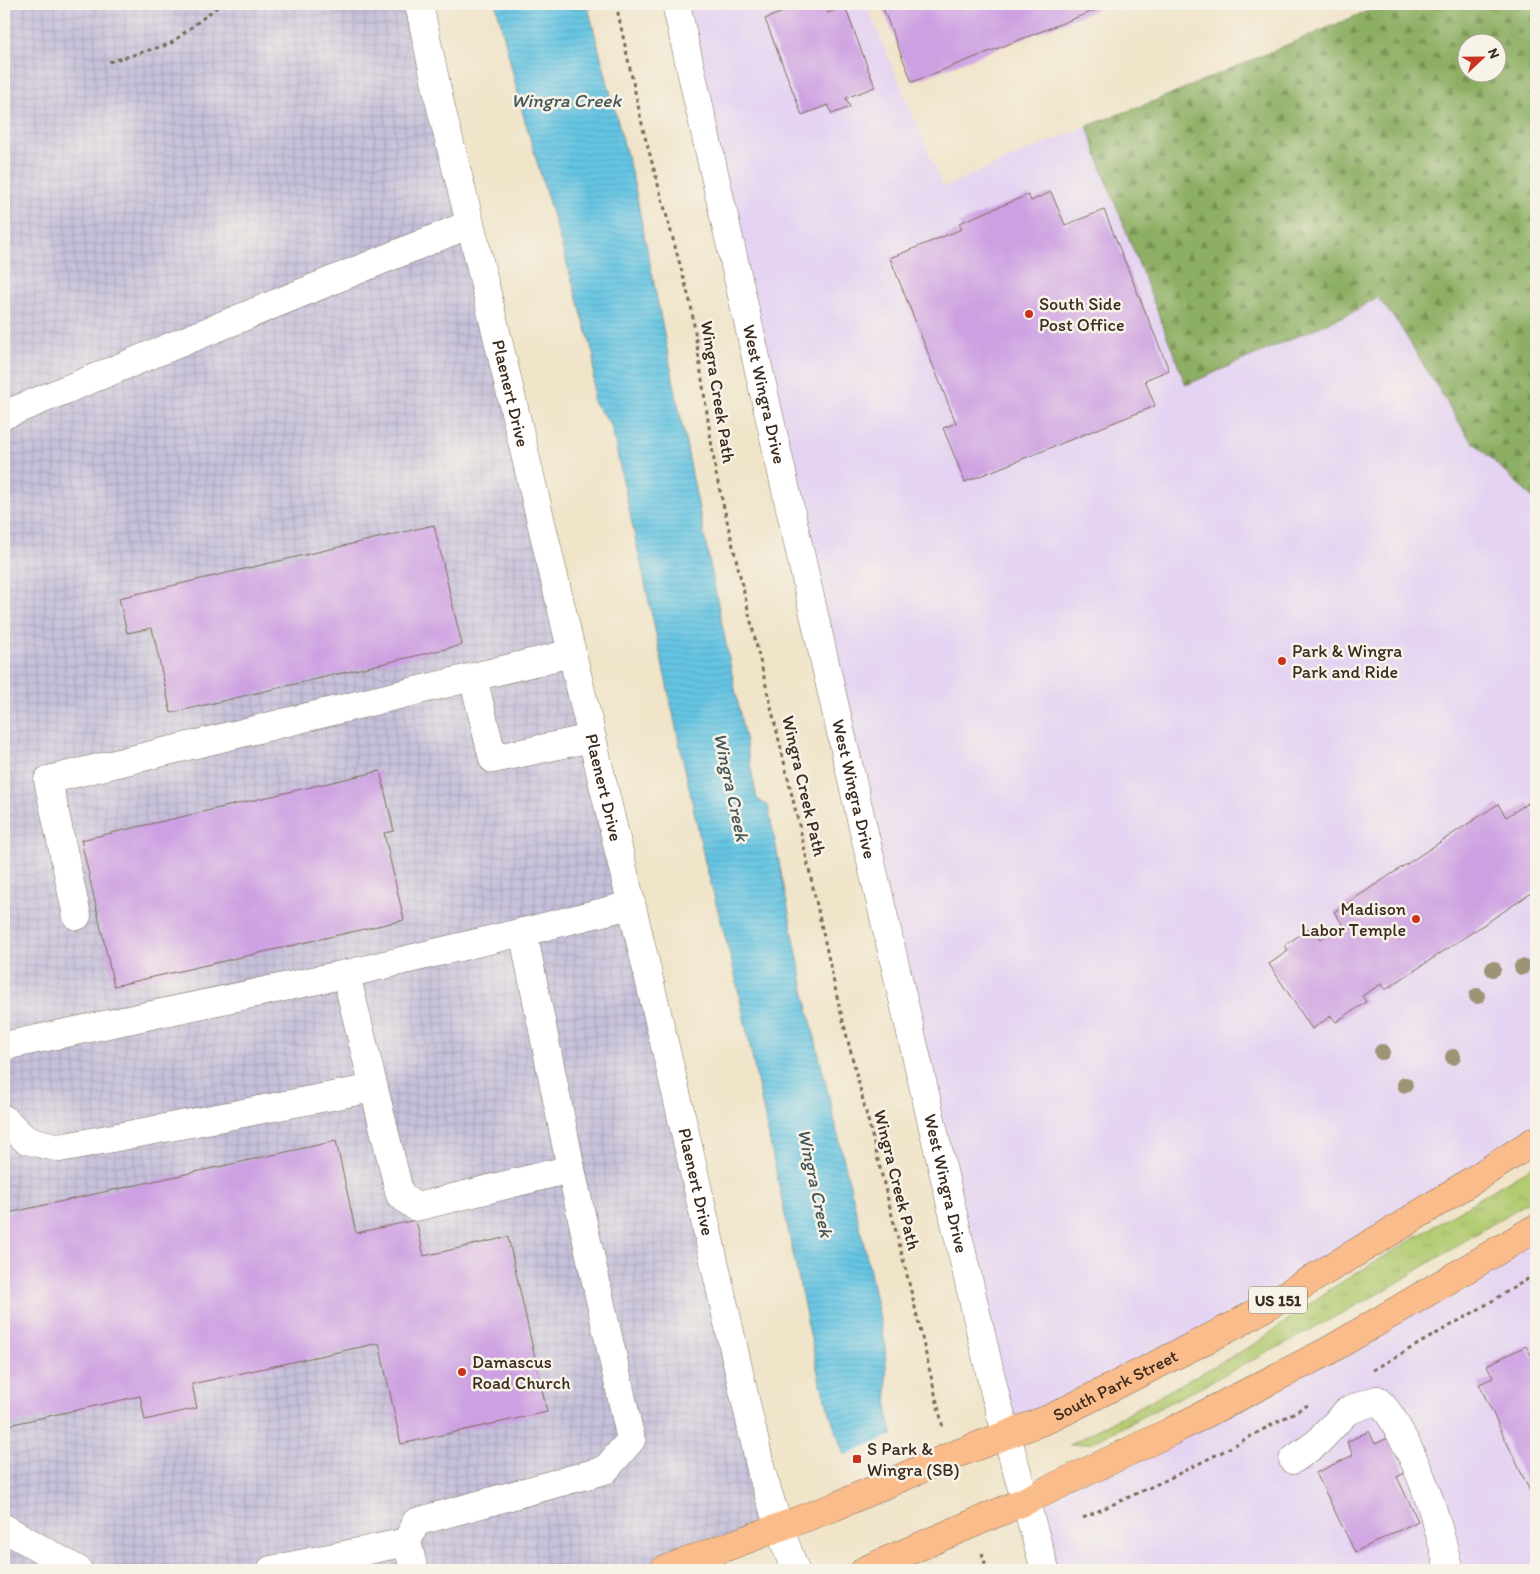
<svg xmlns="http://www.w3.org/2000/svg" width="1540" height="1574" viewBox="0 0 1540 1574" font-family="Itim,sans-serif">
  <defs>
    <pattern id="industrial-grid" width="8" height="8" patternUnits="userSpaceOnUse" patternTransform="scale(1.25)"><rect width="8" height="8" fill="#c6c0da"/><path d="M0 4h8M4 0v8" fill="none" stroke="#aba5bb"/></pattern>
    <pattern id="grass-tufts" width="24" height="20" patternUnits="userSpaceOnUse" patternTransform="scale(1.25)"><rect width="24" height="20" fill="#b2cb71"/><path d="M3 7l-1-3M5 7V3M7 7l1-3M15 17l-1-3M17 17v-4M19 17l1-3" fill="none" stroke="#9aae61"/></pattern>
    <pattern id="forest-firs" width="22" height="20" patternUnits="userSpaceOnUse" patternTransform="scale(1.25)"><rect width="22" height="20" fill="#8daf63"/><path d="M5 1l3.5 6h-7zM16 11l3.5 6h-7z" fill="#748f51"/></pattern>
    <pattern id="water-rules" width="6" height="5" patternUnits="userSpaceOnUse" patternTransform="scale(1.25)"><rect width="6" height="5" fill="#65c5e3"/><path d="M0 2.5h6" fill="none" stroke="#59a9c2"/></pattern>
  </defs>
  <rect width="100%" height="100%" fill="#f7f3e8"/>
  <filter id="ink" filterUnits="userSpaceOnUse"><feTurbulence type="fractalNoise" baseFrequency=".02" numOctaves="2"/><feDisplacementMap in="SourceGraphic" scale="10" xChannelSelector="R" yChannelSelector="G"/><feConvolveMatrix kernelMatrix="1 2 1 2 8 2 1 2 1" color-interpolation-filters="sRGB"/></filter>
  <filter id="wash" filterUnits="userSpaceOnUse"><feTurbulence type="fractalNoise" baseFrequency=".0096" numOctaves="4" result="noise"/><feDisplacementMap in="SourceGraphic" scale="20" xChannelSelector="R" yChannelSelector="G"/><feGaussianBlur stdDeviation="1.12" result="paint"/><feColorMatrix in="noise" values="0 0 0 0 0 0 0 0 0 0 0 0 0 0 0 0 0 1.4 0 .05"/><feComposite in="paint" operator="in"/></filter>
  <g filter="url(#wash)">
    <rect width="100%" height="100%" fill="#f0e4c9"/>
    <!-- built -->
    <g fill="#e4d3f2">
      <polygon points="676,4 866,4 943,187 1087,126 1103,172 1186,385 1353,312 1377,297 1398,323 1468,437 1536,501 1536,1140 1482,1175 1006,1435"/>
      <polygon points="1536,1228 1536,1570 1045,1570 1025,1501"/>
    </g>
    <!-- industrial -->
    <polygon fill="url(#industrial-grid)" points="4,4 419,4 779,1527 664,1570 4,1570"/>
    <!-- grass -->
    <polygon fill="url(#grass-tufts)" stroke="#767a48" points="1536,1164 1536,1197 1387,1289 1282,1345 1091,1443 1069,1445 1255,1344 1329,1290"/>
    <!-- forest -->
    <path fill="url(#forest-firs)" stroke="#646c40" fill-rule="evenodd" d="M1384,4H1536V501L1468,437L1398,323L1377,297L1353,312L1186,385L1103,172L1087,126L1152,102ZM1468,42H1498V72H1468Z"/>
    <!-- water -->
    <polygon fill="url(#water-rules)" stroke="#507880" points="496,4 587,4 633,179 757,799 768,806 807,1005 866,1253 885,1344 888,1417 926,1570 881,1570 820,1382 734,970 705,862 611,425 593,402 594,356 523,114"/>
    <!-- pier -->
    <polygon fill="#f0e4c9" points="895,1434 929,1570 879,1570 842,1456"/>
    <g id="blocks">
      <!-- building -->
      <g fill="#cda0e2">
        <polygon points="803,4 825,4 828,13 845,7 875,87 846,98 850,107 832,114 828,105 802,115 765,19"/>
        <polygon points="887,4 1111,4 912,82 882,6"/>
        <polygon points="1051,192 1065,225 1104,210 1169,370 1145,380 1155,406 965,482 943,428 956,423 890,258 962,229 959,223 1028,195 1031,201"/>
        <polygon points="434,525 462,645 171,713 152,628 127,633 119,598"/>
        <polygon points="380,771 394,831 384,833 404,920 114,986 81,840"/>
        <polygon points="1528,803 1536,816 1536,890 1385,990 1381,984 1362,996 1366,1002 1336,1022 1331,1016 1312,1029 1269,964 1288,951 1285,945 1313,926 1321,939 1343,925 1334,912 1498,804 1506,817"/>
        <polygon points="336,1141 356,1233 416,1220 424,1256 508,1237 547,1412 401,1444 379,1343 192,1384 197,1408 145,1420 140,1396 4,1426 4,1214"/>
        <polygon points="1526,1346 1533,1359 1536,1357 1536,1504 1479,1384 1493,1378 1487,1365"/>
        <polygon points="1369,1431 1375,1444 1388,1438 1405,1473 1397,1477 1418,1521 1355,1552 1316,1473 1353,1455 1347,1442"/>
      </g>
    </g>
  </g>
  <g filter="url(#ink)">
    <use href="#blocks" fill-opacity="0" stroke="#7a6b5a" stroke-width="1"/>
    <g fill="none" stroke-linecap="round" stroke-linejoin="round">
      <!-- minor casing -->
      <g stroke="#7a6b5a" stroke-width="29">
        <g id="minor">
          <path id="s1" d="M419,4L441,108L475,243L677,1097L762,1474L779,1527L795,1570"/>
          <path id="s2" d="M676,4L837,716L995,1394L1045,1570"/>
          <polyline points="4,415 470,224"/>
          <polyline points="473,677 493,759 592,738"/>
          <polyline points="77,916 48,780 572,653"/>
          <polyline points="523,932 346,974 400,1195 416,1207 571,1169"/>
          <polyline points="4,1046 346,974"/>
          <polyline points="4,1119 26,1140 60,1148 374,1088"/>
          <path d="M1293,1460L1318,1442L1347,1411L1377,1400C1392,1414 1395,1424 1405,1442C1426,1482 1438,1523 1448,1566"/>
          <polyline points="4,1528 78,1570"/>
          <polyline points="271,1570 407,1542"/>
          <polyline points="414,1570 407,1542 416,1522 605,1470 631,1440 571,1169 523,932 631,905"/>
        </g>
      </g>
      <!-- major casing -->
      <g stroke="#7a6b5a" stroke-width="29">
        <g id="major">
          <path id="s3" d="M664,1570L834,1507L951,1456L1051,1418L1237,1324L1402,1225L1536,1140"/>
          <polyline points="865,1570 1025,1501 1170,1432 1328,1351 1536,1228"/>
        </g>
      </g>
      <!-- path -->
      <g stroke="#7a6b5a" stroke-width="3" stroke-dasharray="4 4" stroke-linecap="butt">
        <polyline points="616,4 644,133 691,305 716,474 803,842 838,1001 914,1303 943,1428"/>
        <polyline points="109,62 170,44 221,4"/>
        <polyline points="1373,1370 1474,1312 1536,1274"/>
        <polyline points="1083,1518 1166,1480 1220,1453 1308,1405"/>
        <polyline points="982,1553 987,1570"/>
        <polyline points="978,1570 986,1566"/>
      </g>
      <!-- minor -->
      <use href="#minor" stroke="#fff" stroke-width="28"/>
      <!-- major -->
      <use href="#major" stroke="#fabc8b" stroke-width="28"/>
    </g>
    <!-- trees -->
    <g fill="#9d9476">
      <circle cx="1522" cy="967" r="8"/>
      <circle cx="1493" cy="969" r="8"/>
      <circle cx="1477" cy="996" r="8"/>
      <circle cx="1382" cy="1052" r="8"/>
      <circle cx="1453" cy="1057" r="8"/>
      <circle cx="1405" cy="1085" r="8"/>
    </g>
  </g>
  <!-- markers -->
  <g fill="#c8321e" stroke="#f7f3e8" stroke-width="2">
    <circle cx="1029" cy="314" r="5"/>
    <circle cx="1282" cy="661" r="5"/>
    <circle cx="1416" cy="919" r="5"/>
    <circle cx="462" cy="1372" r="5"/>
    <rect x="852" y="1454" width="10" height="10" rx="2.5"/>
  </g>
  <g text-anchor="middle" stroke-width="5" stroke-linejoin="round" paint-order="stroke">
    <!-- shield labels -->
    <rect fill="#f7f3e8" stroke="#73665b" stroke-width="1" x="1249" y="1286.5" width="58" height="27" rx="4"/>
    <g font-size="16" font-weight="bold" fill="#3b2a1e">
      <text x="1278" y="1306">US 151</text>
    </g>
    <!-- poi labels -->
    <g font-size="18" fill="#3b2a1e" stroke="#f7f3e8" text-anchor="start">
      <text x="1039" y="310">South Side<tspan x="1039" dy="21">Post Office</tspan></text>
      <text x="1292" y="657">Park &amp; Wingra<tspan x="1292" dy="21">Park and Ride</tspan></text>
      <text x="1406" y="915" text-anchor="end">Madison<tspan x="1406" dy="21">Labor Temple</tspan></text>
      <text x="472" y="1368">Damascus<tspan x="472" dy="21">Road Church</tspan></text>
      <text x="867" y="1455">S Park &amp;<tspan x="867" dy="21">Wingra (SB)</tspan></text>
    </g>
    <!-- street labels -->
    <g font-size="18" fill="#3b2a1e" stroke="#f7f3e8">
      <text transform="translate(718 392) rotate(81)" y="6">Wingra Creek Path</text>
      <text dy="6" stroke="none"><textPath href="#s1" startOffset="400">Plaenert Drive</textPath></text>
      <text dy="6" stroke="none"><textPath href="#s2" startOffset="400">West Wingra Drive</textPath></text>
      <text transform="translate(804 786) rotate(77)" y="6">Wingra Creek Path</text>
      <text dy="6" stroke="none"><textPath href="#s1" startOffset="805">Plaenert Drive</textPath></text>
      <text dy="6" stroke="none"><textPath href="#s2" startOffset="805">West Wingra Drive</textPath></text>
      <text transform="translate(897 1180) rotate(76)" y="6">Wingra Creek Path</text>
      <text dy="6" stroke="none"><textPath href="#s1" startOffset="1210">Plaenert Drive</textPath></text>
      <text dy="6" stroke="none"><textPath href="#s2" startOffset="1210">West Wingra Drive</textPath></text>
      <text dy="6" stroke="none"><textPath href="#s3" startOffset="488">South Park Street</textPath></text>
    </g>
    <!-- water labels -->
    <g font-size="19" font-style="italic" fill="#485859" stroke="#f7f3e8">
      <text x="566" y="107">Wingra Creek</text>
      <text transform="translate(732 787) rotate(78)" y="7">Wingra Creek</text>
      <text transform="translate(816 1183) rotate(78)" y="7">Wingra Creek</text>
    </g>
  </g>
  <!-- margin -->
  <rect width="1540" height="1574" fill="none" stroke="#f7f3e8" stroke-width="20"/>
  <!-- north arrow -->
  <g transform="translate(1482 58) rotate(68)"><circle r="24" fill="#f7f3e8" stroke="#aca397"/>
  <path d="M0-4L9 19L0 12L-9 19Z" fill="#c8321e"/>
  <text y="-8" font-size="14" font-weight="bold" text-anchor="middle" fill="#3b2a1e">N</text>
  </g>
</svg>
